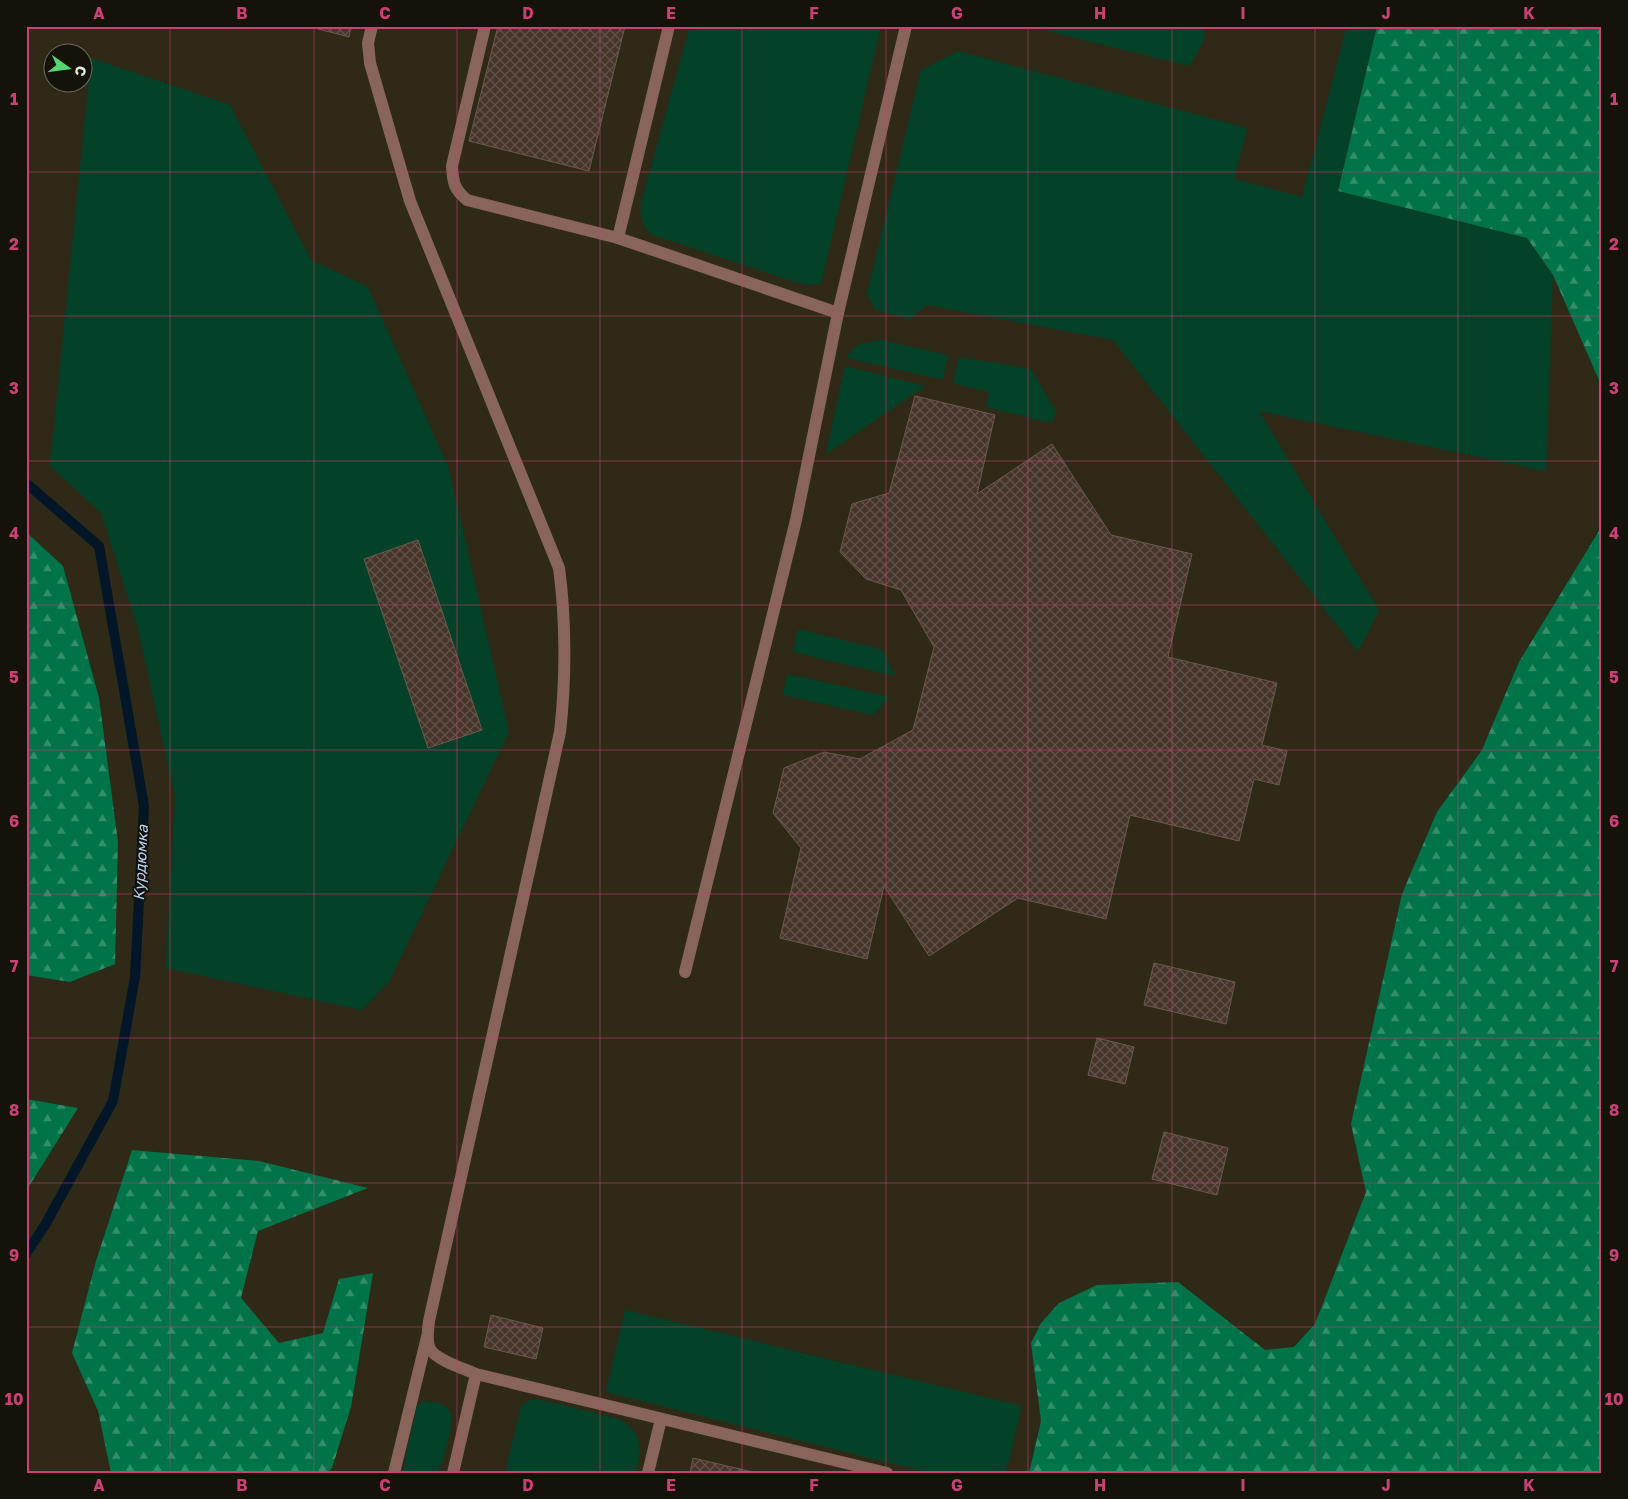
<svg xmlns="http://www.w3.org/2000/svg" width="1628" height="1499" viewBox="0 0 1628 1499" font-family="'Golos Text',sans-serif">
  <defs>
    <pattern id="forest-firs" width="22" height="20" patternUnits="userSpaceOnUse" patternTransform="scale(1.25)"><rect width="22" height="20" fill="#007349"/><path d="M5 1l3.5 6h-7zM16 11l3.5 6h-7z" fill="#328e6b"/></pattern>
    <pattern id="building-cross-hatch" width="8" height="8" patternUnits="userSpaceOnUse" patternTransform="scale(1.25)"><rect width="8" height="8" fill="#47352b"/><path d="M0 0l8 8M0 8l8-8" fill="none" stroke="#625249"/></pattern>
  </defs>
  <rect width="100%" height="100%" fill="#2f2a18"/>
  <!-- green -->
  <g fill="#034128">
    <path d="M690,26H881L821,284L808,285L792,281L650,234C642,224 640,216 641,203Z"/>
    <polygon points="1027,26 1202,26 1205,38 1190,66"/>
    <polygon points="1347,26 1377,26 1338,190 1527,238 1553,275 1546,471 1259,411 1379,610 1358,652 1113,340 927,305 910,319 876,310 867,294 921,70 958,51 1247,128 1234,179 1302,197"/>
    <polygon points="91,58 230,105 311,260 368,287 449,469 509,732 389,982 362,1010 166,968 175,797 138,629 101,513 50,466"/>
    <path d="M881,340L948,355L943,380L847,358C852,343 867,343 881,340Z"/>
    <polygon points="959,357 1031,369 1056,412 1052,423 986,407 989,392 953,383"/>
    <polygon points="845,366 925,386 826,454"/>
    <polygon points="798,629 883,650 895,676 793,652"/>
    <polygon points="787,674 890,697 873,715 783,695"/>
    <polygon points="625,1310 1022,1406 1006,1473 930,1473 606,1392"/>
    <path d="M530,1400H541L619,1419C644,1433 641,1448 636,1473H505L521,1406Z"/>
    <path d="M425,1401C433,1402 445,1403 450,1411C456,1421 443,1460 439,1473H402L417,1406Z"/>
  </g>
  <!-- forest -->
  <g fill="url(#forest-firs)">
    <polygon points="1377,26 1602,26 1602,387 1553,275 1527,238 1338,191"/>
    <polygon points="1602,526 1602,1473 1029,1473 1041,1421 1031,1343 1041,1323 1059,1303 1097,1285 1178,1282 1265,1350 1294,1347 1315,1324 1366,1192 1351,1124 1402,894 1437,812 1482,750 1519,662"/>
    <polygon points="26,532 63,566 99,698 118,842 115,964 70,982 26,975"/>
    <polygon points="26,1099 78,1108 26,1191"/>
    <polygon points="132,1150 259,1161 368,1188 258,1231 241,1298 279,1343 323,1333 339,1279 373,1273 351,1407 332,1468 327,1473 111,1473 98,1411 72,1353 96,1261"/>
  </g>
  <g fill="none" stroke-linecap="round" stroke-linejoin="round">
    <!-- stream -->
    <polyline stroke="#031628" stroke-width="10" points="26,483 99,546 144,806 135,977 113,1101 45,1225 26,1254"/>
  </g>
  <!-- building -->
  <g fill="url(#building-cross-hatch)" stroke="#6d584e">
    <polygon points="307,26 351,26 349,37"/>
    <polygon points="498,26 625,26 589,171 469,141"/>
    <polygon points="915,396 995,415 977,494 1052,444 1111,535 1192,554 1168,657 1277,683 1262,745 1287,751 1279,785 1254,779 1239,841 1130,815 1106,919 1018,898 929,956 884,886 867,959 780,938 801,848 773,813 784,768 824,752 860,759 913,730 934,647 901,590 866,579 840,552 852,504 889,493"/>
    <polygon points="418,540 482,730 428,748 364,559"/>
    <polygon points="1154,963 1235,982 1226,1024 1144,1005"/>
    <polygon points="1097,1038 1134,1047 1125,1084 1088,1075"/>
    <polygon points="1164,1132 1228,1148 1217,1195 1152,1179"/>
    <polygon points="491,1315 543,1328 536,1359 484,1347"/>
    <polygon points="693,1458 757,1473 690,1473"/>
  </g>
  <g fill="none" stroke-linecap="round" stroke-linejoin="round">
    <!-- minor -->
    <g stroke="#89645b" stroke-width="12">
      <path d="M372,26L368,43L370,63L410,201L559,568C566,619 566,681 560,732L429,1321C428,1330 426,1341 430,1349C436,1360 465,1369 476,1374L887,1473"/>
      <path d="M485,26L452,166C453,183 454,189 467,200L618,238"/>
      <polyline points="669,26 618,238 838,313 796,520 685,972"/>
      <polyline points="838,313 906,26"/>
      <polyline points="394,1473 427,1337"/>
      <polyline points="453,1473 476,1374"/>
      <polyline points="648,1473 661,1419"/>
    </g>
  </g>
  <!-- grid -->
  <path fill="none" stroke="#ca4275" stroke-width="1" stroke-opacity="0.55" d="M170,26V1473M314,26V1473M457,26V1473M600,26V1473M742,26V1473M886,26V1473M1028,26V1473M1172,26V1473M1315,26V1473M1458,26V1473M26,172H1602M26,316H1602M26,461H1602M26,605H1602M26,750H1602M26,894H1602M26,1038H1602M26,1183H1602M26,1327H1602"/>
  <g text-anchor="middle" stroke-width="4" stroke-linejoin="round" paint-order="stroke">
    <!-- water labels -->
    <g font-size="15" font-style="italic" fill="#b5d5f6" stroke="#15120a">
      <text transform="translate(141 863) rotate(-87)" y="5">Курдюмка</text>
    </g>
  </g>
  <!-- border -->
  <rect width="1628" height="1499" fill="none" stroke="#15120a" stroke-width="55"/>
  <!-- north arrow -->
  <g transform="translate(68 68) rotate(104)"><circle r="24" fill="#15120a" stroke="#6b685e"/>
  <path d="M0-4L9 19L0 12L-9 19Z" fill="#57d570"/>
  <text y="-8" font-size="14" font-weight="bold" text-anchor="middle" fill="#ebe8dd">С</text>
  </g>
  <rect x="28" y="28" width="1572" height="1444" fill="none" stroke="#ca4275" stroke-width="2"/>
  <g font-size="16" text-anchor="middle" font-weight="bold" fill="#ca4275">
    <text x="99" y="19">A</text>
    <text x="242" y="19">B</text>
    <text x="385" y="19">C</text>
    <text x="528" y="19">D</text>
    <text x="671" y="19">E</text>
    <text x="814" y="19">F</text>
    <text x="957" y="19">G</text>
    <text x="1100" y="19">H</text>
    <text x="1243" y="19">I</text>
    <text x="1386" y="19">J</text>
    <text x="1529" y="19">K</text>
    <text x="14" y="105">1</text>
    <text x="1614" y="105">1</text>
    <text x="14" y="250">2</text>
    <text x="1614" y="250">2</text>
    <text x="14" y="394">3</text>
    <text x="1614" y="394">3</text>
    <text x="14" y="539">4</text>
    <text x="1614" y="539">4</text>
    <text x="14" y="683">5</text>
    <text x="1614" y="683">5</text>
    <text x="14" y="827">6</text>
    <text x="1614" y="827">6</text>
    <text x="14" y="972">7</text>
    <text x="1614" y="972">7</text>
    <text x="14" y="1116">8</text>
    <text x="1614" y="1116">8</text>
    <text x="14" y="1261">9</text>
    <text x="1614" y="1261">9</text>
    <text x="14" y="1405">10</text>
    <text x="1614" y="1405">10</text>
    <text x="99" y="1491">A</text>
    <text x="242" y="1491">B</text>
    <text x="385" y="1491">C</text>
    <text x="528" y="1491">D</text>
    <text x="671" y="1491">E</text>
    <text x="814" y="1491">F</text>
    <text x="957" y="1491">G</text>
    <text x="1100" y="1491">H</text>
    <text x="1243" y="1491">I</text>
    <text x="1386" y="1491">J</text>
    <text x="1529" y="1491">K</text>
  </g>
</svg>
